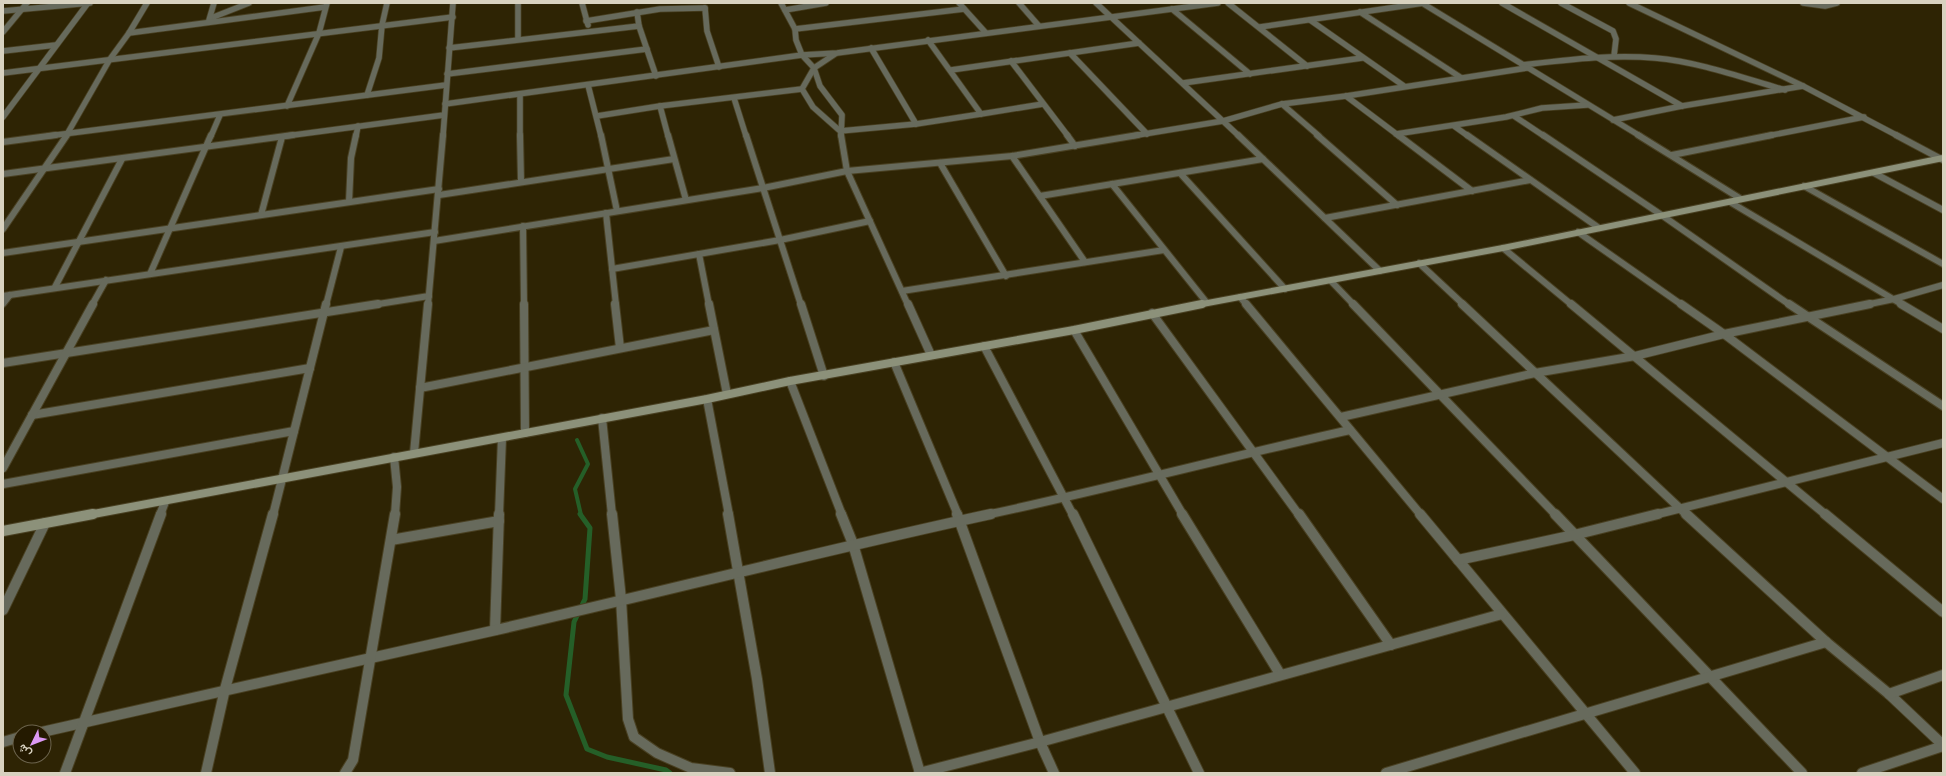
<svg xmlns="http://www.w3.org/2000/svg" width="1946" height="776" viewBox="0 0 1946 776" font-family="Spectral,Vazirmatn,serif">
  <rect width="100%" height="100%" fill="#2e2404"/>
  <g fill="none" stroke-linecap="round" stroke-linejoin="round">
    <!-- stream-far1 -->
    <polyline stroke="#255f28" stroke-width="4" points="577,440 588,464 575,489 581,515"/>
    <!-- stream -->
    <polyline stroke="#255f28" stroke-width="5" points="580,514 590,528 585,599 574,622 566,695 587,749 607,757 666,770 670,773"/>
    <!-- street-far3 casing -->
    <g stroke="#494022" stroke-width="7">
      <g id="street-far3">
        <polyline points="518,3 518,39"/>
        <polyline points="582,3 588,25"/>
        <polyline points="781,3 795,29 796,40 802,55 814,68 820,86 842,115 841,136"/>
        <polyline points="959,3 986,33"/>
        <polyline points="1019,3 1039,26"/>
        <polyline points="1096,3 1239,136"/>
        <polyline points="1228,3 1307,66"/>
        <polyline points="1422,3 1640,136"/>
        <polyline points="1502,3 1682,106"/>
        <polyline points="1561,3 1613,31 1616,39 1614,56"/>
        <polyline points="1629,3 1803,86 1898,136"/>
        <polyline points="1803,3 1825,6 1837,3"/>
        <polyline points="705,8 707,31 719,67"/>
        <polyline points="1172,9 1250,74"/>
        <polyline points="785,10 826,3"/>
        <polyline points="3,11 90,3"/>
        <polyline points="637,12 639,26 656,76"/>
        <polyline points="1360,12 1460,77"/>
        <polyline points="211,18 249,3"/>
        <polyline points="209,20 214,3"/>
        <polyline points="1310,20 1404,86"/>
        <polyline points="586,21 660,9 705,8"/>
        <polyline points="1260,27 1424,3"/>
        <polyline points="795,29 964,9"/>
        <polyline points="3,32 27,3"/>
        <polyline points="129,33 325,7"/>
        <polyline points="928,40 981,114 1043,104"/>
        <polyline points="449,48 639,26"/>
        <polyline points="871,48 916,124"/>
        <polyline points="3,51 56,45"/>
        <polyline points="1070,53 1147,134"/>
        <polyline points="835,54 814,68 802,89 813,107 840,131 916,124 981,114"/>
        <polyline points="1011,61 1068,136"/>
        <path d="M1522,65C1566,60 1611,54 1655,58C1700,62 1743,78 1785,90"/>
        <polyline points="951,70 1139,43"/>
        <polyline points="3,73 453,17"/>
        <polyline points="447,74 647,49"/>
        <polyline points="1183,83 1362,58"/>
        <polyline points="588,85 601,136"/>
        <polyline points="520,94 520,136"/>
        <polyline points="367,95 379,58 382,25 387,3"/>
        <polyline points="1346,96 1399,136"/>
        <polyline points="734,98 746,136"/>
        <polyline points="445,104 802,55 837,53 1218,3"/>
        <polyline points="1282,104 1319,136"/>
        <polyline points="287,106 319,33 327,3"/>
        <polyline points="660,106 668,136"/>
        <polyline points="597,116 660,106 802,89"/>
        <polyline points="1514,116 1544,136"/>
        <polyline points="3,117 88,3"/>
        <polyline points="1613,120 1682,106 1803,86"/>
        <polyline points="1454,126 1468,136"/>
        <polyline points="1396,134 1506,117 1542,108 1587,105"/>
        <polyline points="48,136 446,85"/>
        <polyline points="66,136 110,59 129,33 147,3"/>
        <polyline points="211,136 220,115"/>
        <polyline points="286,136 444,115"/>
        <polyline points="356,136 358,126"/>
        <polyline points="443,136 453,3"/>
        <polyline points="1132,136 1223,121 1282,104 1346,96 1527,68"/>
        <polyline points="1767,136 1864,117"/>
      </g>
    </g>
    <!-- street-far2 casing -->
    <g stroke="#494022" stroke-width="8">
      <g id="street-far2">
        <polyline points="520,135 521,182"/>
        <polyline points="601,135 617,211"/>
        <polyline points="668,135 686,200"/>
        <polyline points="746,135 801,305"/>
        <polyline points="841,135 847,171 908,305"/>
        <polyline points="1067,135 1075,146"/>
        <polyline points="1238,135 1380,271"/>
        <polyline points="1317,135 1397,205"/>
        <polyline points="1398,135 1472,191"/>
        <polyline points="1467,135 1599,228"/>
        <polyline points="1543,135 1663,216 1790,305"/>
        <polyline points="1638,135 1741,199"/>
        <polyline points="1896,135 1943,160"/>
        <polyline points="3,142 56,135"/>
        <polyline points="1672,155 1772,135"/>
        <polyline points="1012,156 1085,262"/>
        <polyline points="940,163 1006,276"/>
        <polyline points="1180,173 1285,289"/>
        <polyline points="1874,173 1943,210"/>
        <polyline points="3,174 293,135"/>
        <polyline points="1112,184 1207,303"/>
        <polyline points="1804,186 1943,264"/>
        <polyline points="439,195 674,159"/>
        <polyline points="1040,196 1263,159"/>
        <polyline points="349,202 351,158 356,135"/>
        <polyline points="1730,202 1903,305"/>
        <polyline points="606,213 616,305"/>
        <polyline points="261,215 282,137"/>
        <polyline points="1325,218 1530,180"/>
        <polyline points="523,226 524,305"/>
        <polyline points="3,229 67,135"/>
        <polyline points="1578,232 1682,305"/>
        <polyline points="434,241 763,188 847,171 1012,156 1138,135"/>
        <polyline points="1503,248 1572,305"/>
        <polyline points="3,253 439,189"/>
        <polyline points="699,254 709,305"/>
        <polyline points="1419,263 1464,305"/>
        <polyline points="612,269 780,240 870,221"/>
        <polyline points="150,274 211,135"/>
        <polyline points="1331,281 1354,305"/>
        <polyline points="55,287 122,159"/>
        <polyline points="902,291 1164,250"/>
        <polyline points="3,296 435,232"/>
        <polyline points="1240,297 1247,305"/>
        <polyline points="3,304 10,295"/>
        <polyline points="92,305 106,280"/>
        <polyline points="326,305 341,247"/>
        <polyline points="372,305 429,296"/>
        <polyline points="428,305 443,135"/>
        <polyline points="1865,305 1894,299 1943,285"/>
      </g>
    </g>
    <!-- street-far1 casing -->
    <g stroke="#494022" stroke-width="10">
      <g id="street-far1">
        <polyline points="524,304 525,433"/>
        <polyline points="615,304 620,348"/>
        <polyline points="709,304 727,394"/>
        <polyline points="801,304 824,376"/>
        <polyline points="908,304 931,355"/>
        <polyline points="1246,304 1421,515"/>
        <polyline points="1353,304 1556,515"/>
        <polyline points="1462,304 1687,515"/>
        <polyline points="1571,304 1826,515"/>
        <polyline points="1681,304 1724,334 1943,499"/>
        <polyline points="1789,304 1943,406"/>
        <polyline points="1901,304 1943,329"/>
        <polyline points="1152,313 1299,515"/>
        <polyline points="1074,330 1183,515"/>
        <polyline points="984,346 1073,515"/>
        <polyline points="894,362 958,515"/>
        <polyline points="3,363 378,304"/>
        <polyline points="790,381 842,515"/>
        <polyline points="420,388 714,330"/>
        <polyline points="707,399 729,515"/>
        <polyline points="32,415 310,368"/>
        <polyline points="1341,417 1535,373 1635,356 1724,334 1870,304"/>
        <polyline points="602,418 612,515"/>
        <polyline points="414,453 428,304"/>
        <polyline points="394,457 397,487 395,515"/>
        <polyline points="3,468 93,304"/>
        <polyline points="3,484 294,431"/>
        <polyline points="160,515 165,502"/>
        <polyline points="273,515 326,304"/>
        <polyline points="499,515 502,438"/>
        <path d="M986,515C1108,489 1228,457 1350,430"/>
        <polyline points="1654,515 1943,443"/>
      </g>
    </g>
    <!-- street casing -->
    <g stroke="#494022" stroke-width="12">
      <g id="street">
        <polyline points="612,514 621,599 628,719 634,737 657,753 691,768 730,773"/>
        <polyline points="728,514 757,679 770,773"/>
        <polyline points="841,514 853,544 920,773"/>
        <polyline points="957,514 1040,742 1054,773"/>
        <polyline points="1073,514 1199,773"/>
        <polyline points="1182,514 1280,674"/>
        <polyline points="1299,514 1391,645"/>
        <polyline points="1420,514 1635,773"/>
        <polyline points="1555,514 1802,773"/>
        <polyline points="1686,514 1826,642 1889,694 1943,745"/>
        <polyline points="1825,514 1943,612"/>
        <polyline points="391,540 499,521"/>
        <polyline points="1458,560 1574,535 1658,514"/>
        <polyline points="3,610 45,523"/>
        <polyline points="495,630 499,514"/>
        <polyline points="1889,694 1943,675"/>
        <path d="M42,732C193,697 344,665 496,630C661,592 825,550 991,514"/>
        <polyline points="3,742 20,737"/>
        <polyline points="65,773 161,514"/>
        <polyline points="206,773 225,689 273,514"/>
        <polyline points="345,773 353,760 395,514"/>
        <polyline points="919,773 1040,742 1502,614"/>
        <polyline points="1386,773 1826,642"/>
        <polyline points="1862,773 1943,746"/>
      </g>
    </g>
    <!-- secondary-far2 casing -->
    <g stroke="#494022" stroke-width="8">
      <polyline id="secondary-far2" points="1197,305 1503,248 1943,158"/>
    </g>
    <!-- secondary-far1 casing -->
    <g stroke="#494022" stroke-width="10">
      <polyline id="secondary-far1" points="88,515 707,399 790,381 1074,330 1202,304"/>
    </g>
    <!-- secondary casing -->
    <g stroke="#494022" stroke-width="12">
      <polyline id="secondary" points="3,531 93,514"/>
    </g>
    <!-- street-far3 -->
    <use href="#street-far3" stroke="#676a5c" stroke-width="5.5"/>
    <!-- street-far2 -->
    <use href="#street-far2" stroke="#676a5c" stroke-width="6"/>
    <!-- street-far1 -->
    <use href="#street-far1" stroke="#676a5c" stroke-width="8"/>
    <!-- street -->
    <use href="#street" stroke="#676a5c" stroke-width="10"/>
    <!-- secondary-far2 -->
    <use href="#secondary-far2" stroke="#8c917a" stroke-width="6"/>
    <!-- secondary-far1 -->
    <use href="#secondary-far1" stroke="#8c917a" stroke-width="8"/>
    <!-- secondary -->
    <use href="#secondary" stroke="#8c917a" stroke-width="10"/>
  </g>
  <!-- border -->
  <rect width="1946" height="776" fill="none" stroke="#d8d2c0" stroke-width="8"/>
  <!-- north arrow -->
  <g transform="translate(32 744) rotate(227)"><circle r="19" fill="#241a00" stroke="#6c644d"/>
  <path d="M0-3L7 15L0 10L-7 15Z" fill="#dc99f4"/>
  <text y="-6" font-size="11" font-weight="bold" text-anchor="middle" fill="#d8d2c0">ش</text>
  </g>
</svg>
